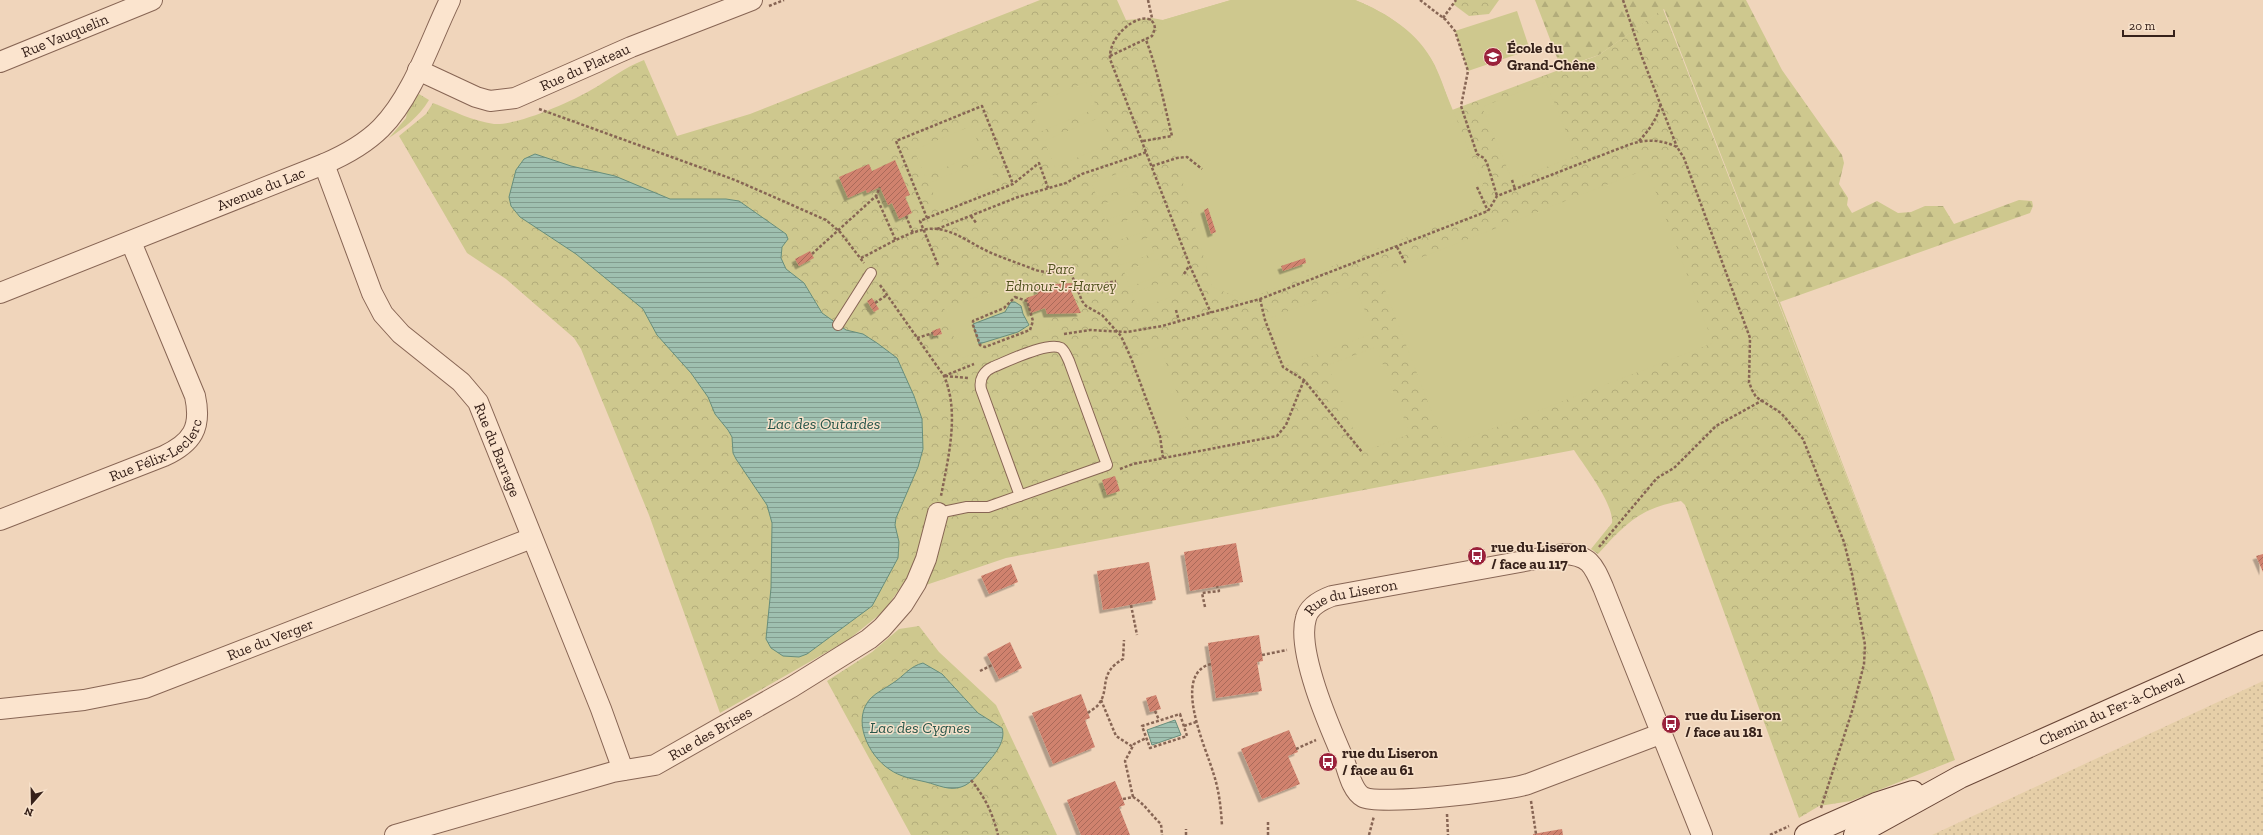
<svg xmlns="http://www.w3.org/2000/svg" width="2263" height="835" viewBox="0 0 2263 835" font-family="'Zilla Slab',serif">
  <defs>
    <pattern id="farmland-dots" width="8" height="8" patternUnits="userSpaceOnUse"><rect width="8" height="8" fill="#e6cfa8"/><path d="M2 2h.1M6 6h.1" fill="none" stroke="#c6b190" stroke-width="1.8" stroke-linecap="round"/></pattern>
    <pattern id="grass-tufts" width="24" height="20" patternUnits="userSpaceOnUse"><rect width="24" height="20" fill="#cec88e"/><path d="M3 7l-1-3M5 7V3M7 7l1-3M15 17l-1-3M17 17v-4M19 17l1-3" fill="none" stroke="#b2ac7a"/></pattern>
    <pattern id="forest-firs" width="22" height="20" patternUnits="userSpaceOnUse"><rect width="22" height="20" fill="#cec88e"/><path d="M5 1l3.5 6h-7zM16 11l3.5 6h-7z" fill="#b2ac7a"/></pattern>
    <pattern id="park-crowns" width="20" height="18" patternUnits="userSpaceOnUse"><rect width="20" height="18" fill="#cec88e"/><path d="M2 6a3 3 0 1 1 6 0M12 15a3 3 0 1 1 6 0" fill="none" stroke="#b2ac7a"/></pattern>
    <pattern id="water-rules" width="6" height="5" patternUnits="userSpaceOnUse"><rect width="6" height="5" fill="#9fc0b0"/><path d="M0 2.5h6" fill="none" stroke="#829c8e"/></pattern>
    <pattern id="building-hatch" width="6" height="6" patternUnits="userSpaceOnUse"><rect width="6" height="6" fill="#d0826e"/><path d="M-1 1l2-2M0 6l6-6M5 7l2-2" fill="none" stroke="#aa6a5a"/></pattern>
    <filter id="shadow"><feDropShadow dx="-3.5" dy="3.5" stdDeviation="0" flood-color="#0004"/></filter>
  </defs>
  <rect width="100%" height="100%" fill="#f0d5bb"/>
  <!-- farmland -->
  <polygon fill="url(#farmland-dots)" points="2263,681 2263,835 1932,835"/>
  <!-- grass -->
  <path fill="url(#grass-tufts)" d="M419,94L429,100C419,117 405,127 389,138L406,118L409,103Z"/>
  <!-- forest -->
  <polygon fill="url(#forest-firs)" points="1535,0 1746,0 1782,70 1842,155 1844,163 1839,184 1848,198 1847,205 1852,213 1877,201 1898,213 1911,212 1925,206 1943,206 1954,224 2019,200 2032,201 2033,206 2030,213 1780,302 1932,695 1664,9 1599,55 1561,68"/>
  <!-- park -->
  <g fill="url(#park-crowns)">
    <path d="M1040,0H1117L1126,20L1152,18L1163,20L1231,0H1355C1387,13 1419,33 1434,64C1442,79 1446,95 1452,110L1599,55L1663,9L1932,695L1955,760L1851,801L1819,806L1799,818L1685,505L1681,501C1640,508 1625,524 1598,554L1591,549L1612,523C1614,504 1585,467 1574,450L1006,558L926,585L908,577L884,611L848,640L720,713L649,515L581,349L574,338L506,279L467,253L399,136L426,114L433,103C453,111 473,121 494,124C516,126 571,102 591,90C609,80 625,67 644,60L677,136L750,114Z"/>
    <polygon points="1456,0 1499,0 1489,14 1469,16 1453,4"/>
    <polygon points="919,626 939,652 996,705 1057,835 911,835 827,681 872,652 899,629"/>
  </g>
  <!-- pitch -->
  <g fill="#cec88e">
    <path d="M1231,0H1355C1388,13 1416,33 1434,64L1483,184L1472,212L1245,300L1212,287L1146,50L1163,20Z"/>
    <polygon points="1517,11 1530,50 1468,71 1455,31"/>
    <polygon points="1086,82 1097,108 1040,132 1029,106"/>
    <polygon points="1546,82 1576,156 1512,180 1482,107"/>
    <polygon points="1101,117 1112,143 1055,167 1044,141"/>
    <polygon points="971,126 982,152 925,176 914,150"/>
    <polygon points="986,160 997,185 940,209 929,183"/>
    <polygon points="1647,169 1713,343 1445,447 1379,274"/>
    <polygon points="1125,171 1130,187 1097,198 1092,183"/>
    <polygon points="1133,193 1138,209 1105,220 1100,205"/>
    <polygon points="1141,215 1146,231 1113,242 1108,227"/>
    <polygon points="1149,237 1154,253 1121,265 1116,249"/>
    <polygon points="1157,259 1162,275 1129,287 1124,271"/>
    <polygon points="1027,280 1036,285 1072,283 1071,291 1081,313 1047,314 1049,331 961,358 944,308"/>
    <polygon points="1165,282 1171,297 1137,309 1132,293"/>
    <polygon points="1355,286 1374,333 1283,367 1265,320"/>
    <polygon points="1160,347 1189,426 1160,436 1131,358"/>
    <polygon points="1376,347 1410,434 1362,452 1328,365"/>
  </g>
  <!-- water -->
  <g fill="url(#water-rules)" stroke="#678e7c">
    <polygon points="535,154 571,166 615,176 670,199 726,199 739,201 786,234 788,239 782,247 781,258 786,269 804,283 822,313 846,330 863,334 877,343 897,358 914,396 922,419 923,449 918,467 896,518 895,525 899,542 898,558 872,606 807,654 799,657 783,656 771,648 766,639 771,588 772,523 767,505 736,459 733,453 732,437 728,430 715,414 708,397 691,373 657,335 643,309 576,254 520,217 511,206 509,197 516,170 524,159"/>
    <polygon points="1011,302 1015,302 1021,306 1023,314 1029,325 1018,332 979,344 973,324 1005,312"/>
    <path d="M923,663L942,674L978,713L1002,728C1006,740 996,753 988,762C981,770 972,784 961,787C949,791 938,785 926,782C913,779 900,777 889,769C868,755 851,719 871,698C877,692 886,688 893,683C904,676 910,666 923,663Z"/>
    <polygon points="1175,720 1181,735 1152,745 1147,730"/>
  </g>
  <!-- building -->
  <g fill="url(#building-hatch)" filter="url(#shadow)">
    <polygon points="895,160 910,195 905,197 912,213 899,219 892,203 888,205 880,187 867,193 866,190 848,198 839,177 869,164 872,171"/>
    <polygon points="1208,208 1216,232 1211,234 1204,210"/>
    <polygon points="810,251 814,258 799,266 795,259"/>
    <polygon points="1305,258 1306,263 1283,271 1281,266"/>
    <polygon points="1072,283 1071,291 1081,313 1047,314 1045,308 1031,313 1026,298 1038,294 1036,285"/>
    <polygon points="872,298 879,309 874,312 867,301"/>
    <polygon points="940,328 942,334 934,336 932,331"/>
    <polygon points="1115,476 1120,491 1107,495 1102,480"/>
    <polygon points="1236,543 1243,582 1190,591 1184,552"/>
    <polygon points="2263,554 2263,572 2256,556"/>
    <polygon points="1149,562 1156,600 1103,610 1097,571"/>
    <polygon points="1011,564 1018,582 989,594 981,576"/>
    <polygon points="1259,635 1263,661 1257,662 1262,691 1216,698 1208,643"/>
    <polygon points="1010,642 1022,668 999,679 987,654"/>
    <polygon points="1081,694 1090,718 1085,720 1095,747 1053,764 1032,713"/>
    <polygon points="1156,695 1161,709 1150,712 1146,698"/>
    <polygon points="1289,730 1298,752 1288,756 1300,784 1262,799 1241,749"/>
    <polygon points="1115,781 1125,805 1119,807 1130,835 1081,835 1067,800"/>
    <polygon points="1562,829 1563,835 1533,835 1533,834"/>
  </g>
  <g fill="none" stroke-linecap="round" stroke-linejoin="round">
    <!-- lane casing -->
    <g stroke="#876554" stroke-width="12">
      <g id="lane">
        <polyline points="838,325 871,273"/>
        <path d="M938,513L967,507H988L1107,465L1069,361C1067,357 1065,351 1061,348C1048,341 1006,362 993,367C984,371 979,379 981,389L1020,496"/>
      </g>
    </g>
    <!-- street casing -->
    <g stroke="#876554" stroke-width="22">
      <g id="street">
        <path id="s1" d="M0,62L152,0"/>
        <path id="s2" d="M418,70L476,97L490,101L515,98L631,47L752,0"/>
        <path id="s3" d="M324,164L372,293L383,314L401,334L461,382L478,402L601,709L623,770"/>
        <path id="s4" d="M0,293L324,164C345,155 364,145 381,128C413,96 430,41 450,0"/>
        <path id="s5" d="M0,520L164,456C192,443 202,428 195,396L131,242"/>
        <path id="s6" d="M0,709L84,700L145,688L532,538"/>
        <path id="s7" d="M1660,734L1528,784C1506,791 1380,806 1363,797C1352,791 1348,771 1344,760C1330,728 1296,651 1306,618C1309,606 1321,600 1332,596L1563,554C1589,555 1593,564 1603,587L1702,835"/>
        <path id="s8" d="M395,835L613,772L655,765L792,687L869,639L882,628L903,604L916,583L926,559L938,513"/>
      </g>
    </g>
    <!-- secondary casing -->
    <g stroke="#694637" stroke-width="24">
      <g id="secondary">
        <polyline points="1806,835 1876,804 1913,792"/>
        <path id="s9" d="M1855,835L1960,777L2263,642"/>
      </g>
    </g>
    <!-- path -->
    <g stroke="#876554" stroke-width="2.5" stroke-dasharray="3 2" stroke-linecap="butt">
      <polyline points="1148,0 1152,18 1150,20"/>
      <polyline points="1420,0 1446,20 1455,31 1468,71 1461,106 1477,154 1484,158 1487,163 1497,196"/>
      <polyline points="1623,0 1642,57 1677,147"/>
      <polyline points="769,6 784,0"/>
      <polyline points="1443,18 1456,0"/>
      <path d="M1110,56L1152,36L1155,29C1153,3 1108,30 1110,59L1190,266L1211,313"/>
      <polyline points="539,109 735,180 826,220 840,232 864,263"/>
      <path d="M1143,141L1172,136C1164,104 1158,71 1146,40"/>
      <path d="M1639,141C1650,129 1657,119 1661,103"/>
      <polyline points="1152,166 1177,158 1187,157 1202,169"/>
      <polyline points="1512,180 1515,189"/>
      <polyline points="1477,187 1488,211"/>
      <polyline points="876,196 896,241"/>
      <polyline points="906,216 913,233"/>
      <polyline points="971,216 977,224"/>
      <polyline points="927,218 1013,184 1039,163 1048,188"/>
      <polyline points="937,229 1018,197 1066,183 1082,174 1147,152"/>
      <polyline points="1397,247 1406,264"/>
      <polyline points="812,254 876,196 880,187"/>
      <path d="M861,258C880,249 901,235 922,230C947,224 966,241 987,251C1002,258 1018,263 1033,269C1047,275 1061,269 1071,273L1082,301L1086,306L1102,315L1121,336L1131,358L1160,436L1163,458"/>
      <polyline points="938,265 920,221 927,218 896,141 982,106 1013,184"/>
      <polyline points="1184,274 1189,266"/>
      <path d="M880,285L944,376C960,412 948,459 941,496"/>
      <polyline points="1071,291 1116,281"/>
      <polygon points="1015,297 1027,301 1033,321 1030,330 985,347 980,345 973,325 973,321 1004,308"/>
      <polyline points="1260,299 1265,320 1283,367 1304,380 1362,452"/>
      <polyline points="875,303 887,295"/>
      <polyline points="1176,310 1179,321"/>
      <path d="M1064,334L1090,330L1127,332L1162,326L1260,299L1488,211L1497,196L1628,145C1645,139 1660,139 1677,147L1684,158L1750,338L1749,382L1752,390L1756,397L1781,413L1803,439L1844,542L1852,574L1865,645L1864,664L1853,708L1821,808"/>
      <polyline points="917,338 933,333"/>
      <polyline points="944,376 974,364"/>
      <polyline points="945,376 968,378"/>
      <polyline points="1120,469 1133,464 1277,436 1286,425 1304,380"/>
      <polyline points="1599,547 1657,478 1674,468 1716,426 1763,400"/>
      <polyline points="1131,605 1137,635"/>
      <polyline points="1205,607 1202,593 1219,591 1217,586"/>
      <polyline points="1262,655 1287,650"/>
      <path d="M1211,664C1171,674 1206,748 1213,772C1219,790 1221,807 1222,826"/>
      <polyline points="980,671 992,665"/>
      <polyline points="1101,700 1116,736 1133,747"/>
      <polyline points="1155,711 1159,720"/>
      <path d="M1088,713C1091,710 1096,708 1098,705C1111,689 1097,674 1123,659L1124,640"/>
      <polygon points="1180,714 1187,736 1150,748 1142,726"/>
      <polyline points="1184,726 1196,722"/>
      <polyline points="1296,749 1316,740"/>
      <path d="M971,780C985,797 993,814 998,835"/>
      <polyline points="1133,797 1125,761 1134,744 1146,738"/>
      <path d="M1123,799L1133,797C1144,803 1151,815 1161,824L1162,835"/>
      <polyline points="1531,801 1536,834"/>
      <polyline points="1447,814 1448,835"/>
      <polyline points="1268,822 1268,835"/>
      <polyline points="1186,835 1186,829"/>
      <polyline points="1369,835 1374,816"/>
      <polyline points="1770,835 1789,826"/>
    </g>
    <!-- lane -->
    <use href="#lane" stroke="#fbe4ce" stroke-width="10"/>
    <!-- street -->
    <use href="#street" stroke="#fbe4ce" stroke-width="20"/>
    <!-- secondary -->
    <use href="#secondary" stroke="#fbe4ce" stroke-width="22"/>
  </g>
  <!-- icons -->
  <defs>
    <g id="school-disc" transform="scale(1)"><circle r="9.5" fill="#9a213b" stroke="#f7e1ca"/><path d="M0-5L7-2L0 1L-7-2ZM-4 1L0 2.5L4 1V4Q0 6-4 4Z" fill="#fff"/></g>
    <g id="bus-disc" transform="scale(1)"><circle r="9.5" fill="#9a213b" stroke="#f7e1ca"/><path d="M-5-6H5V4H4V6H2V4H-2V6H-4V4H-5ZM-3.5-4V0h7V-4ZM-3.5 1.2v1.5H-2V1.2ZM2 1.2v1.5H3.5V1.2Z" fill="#fff"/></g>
  </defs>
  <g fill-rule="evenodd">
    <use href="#school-disc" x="1493" y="57"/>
    <use href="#bus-disc" x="1477" y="556"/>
    <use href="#bus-disc" x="1671" y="724"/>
    <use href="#bus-disc" x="1328" y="762"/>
  </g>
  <g text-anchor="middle" stroke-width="3" stroke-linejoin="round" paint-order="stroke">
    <!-- street labels -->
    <g font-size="15" fill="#36211a" stroke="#f7e1ca">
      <text dy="5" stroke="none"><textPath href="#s1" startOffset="70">Rue Vauquelin</textPath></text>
      <text dy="5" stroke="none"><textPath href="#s2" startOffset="180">Rue du Plateau</textPath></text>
      <text dy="5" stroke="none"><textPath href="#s4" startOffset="281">Avenue du Lac</textPath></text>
      <text dy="5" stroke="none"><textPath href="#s5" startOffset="173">Rue Félix-Leclerc</textPath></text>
      <text dy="5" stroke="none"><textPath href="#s3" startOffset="343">Rue du Barrage</textPath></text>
      <text dy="5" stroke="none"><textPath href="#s7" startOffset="552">Rue du Liseron</textPath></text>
      <text dy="5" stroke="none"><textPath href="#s6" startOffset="281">Rue du Verger</textPath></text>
      <text dy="5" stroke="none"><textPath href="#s9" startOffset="286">Chemin du Fer-à-Cheval</textPath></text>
      <text dy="5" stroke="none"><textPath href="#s8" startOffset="333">Rue des Brises</textPath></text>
    </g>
    <!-- poi labels -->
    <g font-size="15" font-weight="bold" fill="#36211a" stroke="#f7e1ca" text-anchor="start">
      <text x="1507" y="53">École du<tspan x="1507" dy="17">Grand-Chêne</tspan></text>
      <text x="1491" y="552">rue du Liseron<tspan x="1491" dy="17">/ face au 117</tspan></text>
      <text x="1685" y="720">rue du Liseron<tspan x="1685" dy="17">/ face au 181</tspan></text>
      <text x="1342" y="758">rue du Liseron<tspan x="1342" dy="17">/ face au 61</tspan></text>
    </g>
    <!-- park labels -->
    <g font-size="15" font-style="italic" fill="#51531f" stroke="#f7e1ca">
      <text x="1061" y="274">Parc<tspan x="1061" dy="17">Edmour-J.-Harvey</tspan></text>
    </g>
    <!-- water labels -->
    <g font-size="16" font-style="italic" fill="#28564a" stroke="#f7e1ca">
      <text x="824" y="429">Lac des Outardes</text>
      <text x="920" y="733">Lac des Cygnes</text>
    </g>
  </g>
  <!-- north arrow -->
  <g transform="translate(32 803) rotate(200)" stroke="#f7e1ca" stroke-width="3" paint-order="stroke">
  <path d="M0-3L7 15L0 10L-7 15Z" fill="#36211a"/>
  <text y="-6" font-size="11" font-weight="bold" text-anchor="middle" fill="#36211a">N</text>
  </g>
  <!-- scale -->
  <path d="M2123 30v6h51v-6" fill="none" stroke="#36211a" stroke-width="2"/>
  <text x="2129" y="30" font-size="12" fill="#36211a" stroke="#f7e1ca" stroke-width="3" paint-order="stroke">20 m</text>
</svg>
